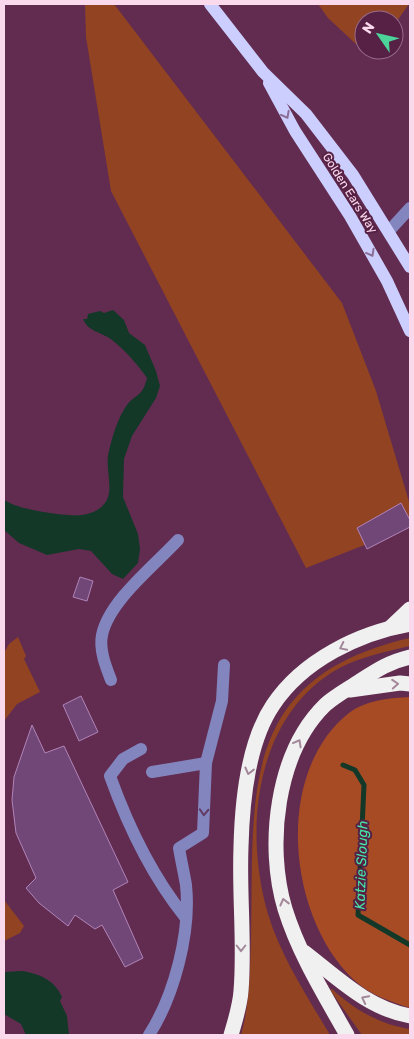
<svg xmlns="http://www.w3.org/2000/svg" width="414" height="1039" viewBox="0 0 414 1039" font-family="Rubik,sans-serif">
  <rect width="100%" height="100%" fill="#622c50"/>
  <!-- green -->
  <g fill="#924322">
    <polygon points="85,4 114,4 342,303 376,391 410,505 410,527 306,568 111,191 86,37"/>
    <polygon points="318,4 409,4 394,25 394,20 364,20 364,50 376,50 371,58 328,18"/>
    <polygon points="18,637 26,656 24,659 40,692 17,704 4,721 4,653 9,644"/>
    <path d="M410,638V646C384,652 354,658 331,673C254,723 244,832 268,914C281,957 307,996 330,1035H241C250,1003 250,971 251,937C254,794 237,678 410,638Z"/>
    <polygon points="4,900 24,926 20,933 4,941"/>
    <path d="M332,989C353,1009 381,1025 410,1029V1035H362L330,990Z"/>
  </g>
  <!-- forest -->
  <path fill="#a74b25" d="M410,697V1008C390,1001 369,995 353,979C288,917 273,773 349,713C366,700 390,698 410,697Z"/>
  <!-- water -->
  <g fill="#133828">
    <path d="M113,310L124,320L129,333L145,345L156,371L160,386L156,398L132,436L124,459L123,497L138,534L140,549L138,563L123,579L112,574L91,551L79,549L47,555L19,543L4,530V499C11,509 69,517 81,515C90,514 99,511 105,503C115,490 104,468 109,451C112,437 118,417 127,405C136,393 142,398 147,378C138,365 124,349 112,340C102,332 88,332 83,319H87L88,314L100,311L104,313Z"/>
    <path d="M22,971C39,974 54,979 62,997L60,1001L67,1016L69,1035H26L21,1024L4,1014V972Z"/>
  </g>
  <g fill="none" stroke-linecap="round" stroke-linejoin="round">
    <!-- stream -->
    <polyline stroke="#133828" stroke-width="5" points="343,765 355,770 364,785 358,915 410,945"/>
  </g>
  <!-- building -->
  <g fill="#704777" stroke="#b184b9">
    <polygon points="401,503 410,520 410,527 367,549 357,528"/>
    <polygon points="80,577 93,581 87,601 73,597"/>
    <polygon points="81,696 98,732 79,741 63,705"/>
    <polygon points="32,725 45,753 64,746 128,882 113,890 143,958 125,967 102,925 95,929 75,915 68,926 39,903 26,888 36,878 16,833 12,800 14,777"/>
  </g>
  <g fill="none" stroke-linecap="round" stroke-linejoin="round">
    <!-- minor -->
    <g stroke="#8385bf" stroke-width="12">
      <polyline points="389,231 410,208"/>
      <path d="M111,680C106,667 99,650 102,635C109,601 154,566 178,540"/>
      <path d="M141,749L123,759L110,776C128,826 152,876 185,917"/>
      <polyline points="152,772 206,763"/>
      <path d="M149,1035C174,996 191,933 186,885C184,873 181,860 179,848L203,833L206,763L222,701L224,665"/>
    </g>
    <!-- major -->
    <g stroke="#cccffe" stroke-width="12">
      <polyline points="210,4 263,72 306,114 353,175 410,267"/>
      <polyline points="269,83 295,131 350,216 387,281 410,331"/>
    </g>
    <!-- highway -->
    <g stroke="#f0f0f0" stroke-width="15">
      <polyline points="391,627 410,609"/>
      <polyline points="350,690 400,683 410,684"/>
      <path d="M304,952C338,978 367,1008 410,1016"/>
      <path d="M231,1035C235,1021 240,1006 241,991C245,944 239,895 241,847C242,804 248,742 273,705C303,660 359,633 410,624"/>
      <path d="M347,1035C324,994 299,954 285,909C266,846 276,753 325,705C335,696 348,689 360,681C377,670 389,662 410,657"/>
    </g>
  </g>
  <!-- one-way arrows -->
  <defs><path id="oneway-chevron" d="M-2-3.5L2.5 0L-2 3.5" fill="none" stroke-width="1.6" stroke-linecap="round" stroke-linejoin="round" transform="scale(1.25)"/></defs>
  <g stroke="#8b6f98">
    <use href="#oneway-chevron" transform="translate(286 115) rotate(62)"/>
    <use href="#oneway-chevron" transform="translate(371 253) rotate(61)"/>
  </g>
  <g stroke="#a3889a">
    <use href="#oneway-chevron" transform="translate(343 647) rotate(154)"/>
    <use href="#oneway-chevron" transform="translate(395 684) rotate(-4)"/>
    <use href="#oneway-chevron" transform="translate(298 743) rotate(-61)"/>
    <use href="#oneway-chevron" transform="translate(249 771) rotate(104)"/>
    <use href="#oneway-chevron" transform="translate(284 902) rotate(-104)"/>
    <use href="#oneway-chevron" transform="translate(241 948) rotate(90)"/>
    <use href="#oneway-chevron" transform="translate(365 999) rotate(-153)"/>
  </g>
  <use stroke="#613a64" href="#oneway-chevron" transform="translate(204 812) rotate(93)"/>
  <g text-anchor="middle" stroke-width="4" stroke-linejoin="round" paint-order="stroke">
    <!-- street labels -->
    <g font-size="12" fill="#fbd9ed" stroke="#562145">
      <text transform="translate(350 193) rotate(58)" y="4">Golden Ears Way</text>
    </g>
    <!-- water labels -->
    <g font-size="14" font-style="italic" fill="#45e6a5" stroke="#562145">
      <text transform="translate(361 865) rotate(-88)" y="5">Katzie Slough</text>
    </g>
  </g>
  <!-- border -->
  <rect width="414" height="1039" fill="none" stroke="#fbd9ed" stroke-width="10"/>
  <!-- north arrow -->
  <g transform="translate(379 35) rotate(304)"><circle r="24" fill="#562145" stroke="#986b88"/>
  <path d="M0-4L9 19L0 12L-9 19Z" fill="#4cd39a"/>
  <text y="-8" font-size="14" font-weight="bold" text-anchor="middle" fill="#fbd9ed">N</text>
  </g>
</svg>
